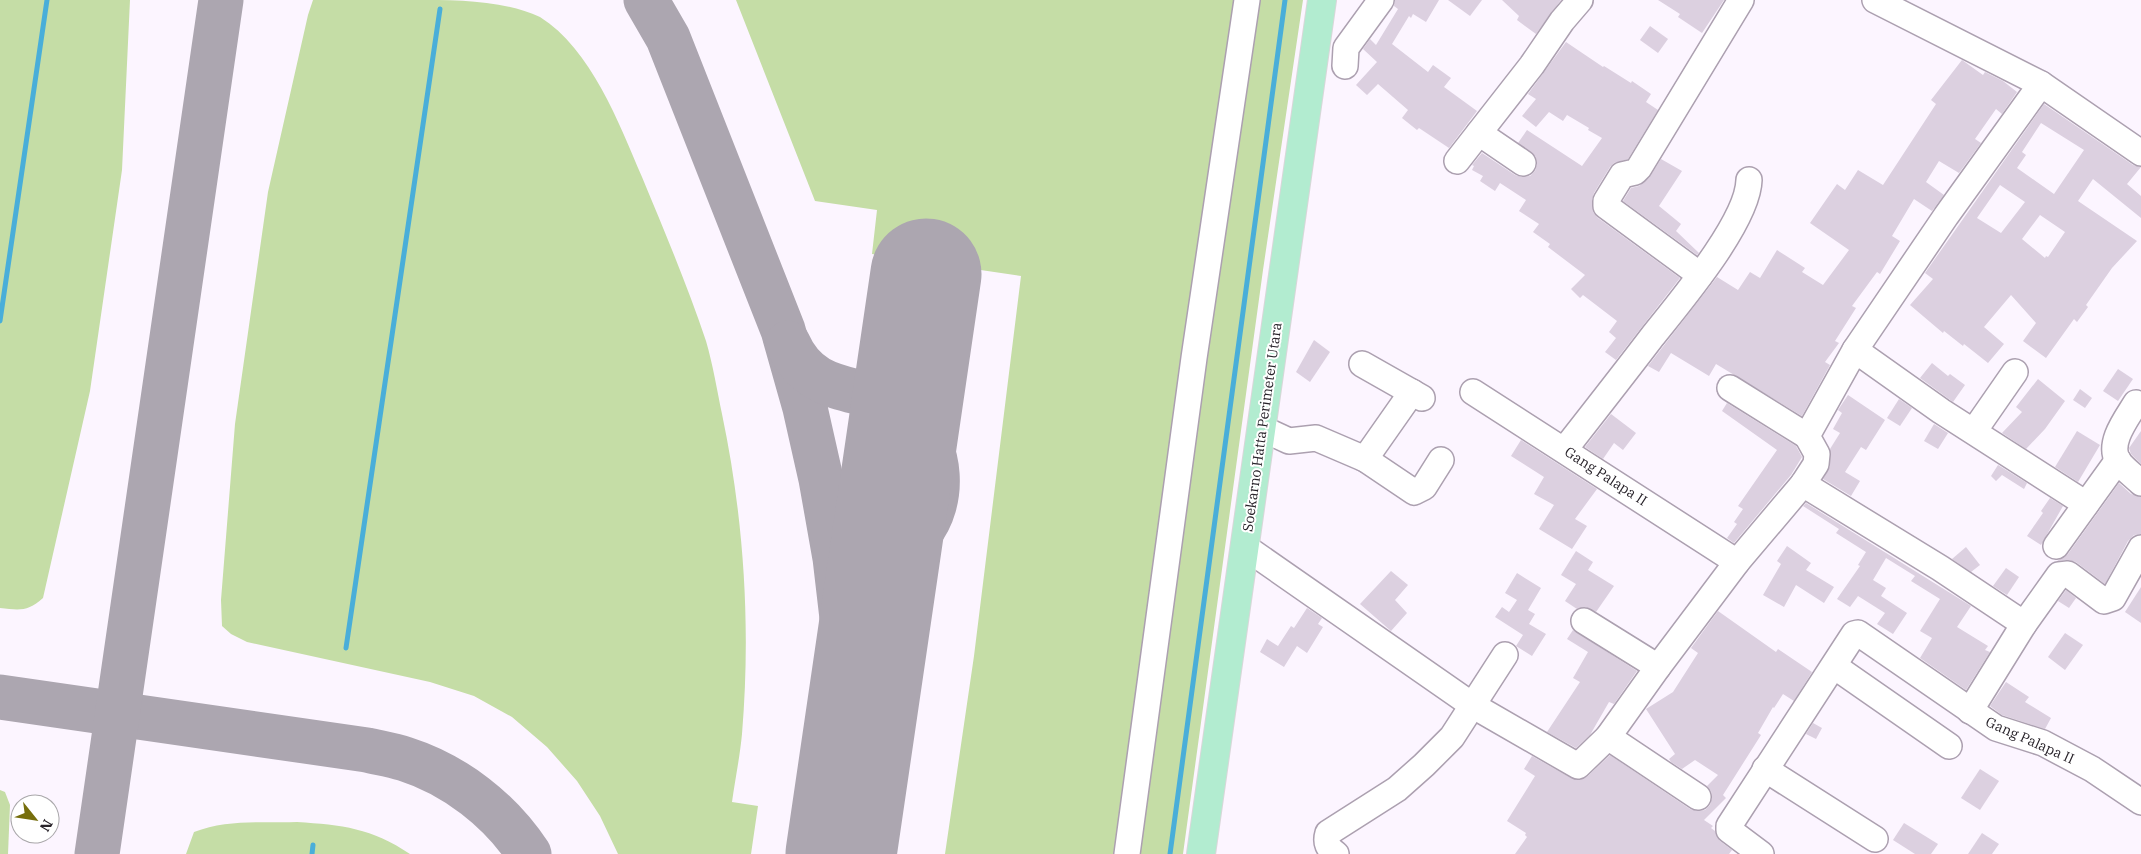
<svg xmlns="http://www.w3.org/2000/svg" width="2141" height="854" viewBox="0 0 2141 854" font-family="'IBM Plex Serif',serif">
  <rect width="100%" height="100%" fill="#fcf5ff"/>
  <!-- green -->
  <g fill="#c5dda6">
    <path d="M0,0H130L122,170L90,391L43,598C28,612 19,610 0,608Z"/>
    <path d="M313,0C347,0 381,0 415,0C456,0 504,0 540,17C591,49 619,123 642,177C664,230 688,287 706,341C713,365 717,390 722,414C744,519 751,626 742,734C740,756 735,780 732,802L758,806L751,854H618L600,816L577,781L547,747L512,717L474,696L430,682L247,642L231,634L222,626L221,600L235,424L268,192L308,15Z"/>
    <polygon points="736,0 1303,0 1263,270 1183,854 945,854 974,656 1021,276 872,254 877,210 815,201"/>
    <polygon points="0,790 5,792 10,805 8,854 0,854"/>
    <path d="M297,822C342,825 372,828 410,854H186L194,832C227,819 263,823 297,822Z"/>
  </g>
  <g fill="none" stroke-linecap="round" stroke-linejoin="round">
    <!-- stream -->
    <g stroke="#49aed9" stroke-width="5">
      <polyline points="0,321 47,0"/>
      <polyline points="346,648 440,9"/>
      <polyline points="312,854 313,845"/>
      <polyline points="1170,854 1285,0"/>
    </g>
    <!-- taxiway -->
    <g stroke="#aca6b0" stroke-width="45">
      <polyline points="646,0 668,38 783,330 805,408 821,479 835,558 842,618 846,700 840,854"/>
      <path d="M788,343C815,405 874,379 913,418C942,448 946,501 920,533C909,548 895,557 888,575C876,604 873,647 868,679"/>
      <path d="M0,697L367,750C380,753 393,755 405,759C455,775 500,810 529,854"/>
      <polyline points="97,854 221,0"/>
    </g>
    <!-- runway -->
    <polyline stroke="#aca6b0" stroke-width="111" points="841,854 926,274"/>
  </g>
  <!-- building -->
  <g fill="#dcd0e0" fill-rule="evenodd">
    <polygon points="1395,0 1439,0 1426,22 1413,14 1411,18 1409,16 1392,44 1428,72 1433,65 1451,78 1444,87 1477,111 1449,148 1419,128 1417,130 1402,118 1408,110 1378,84 1367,95 1356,85 1377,62 1363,49 1370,39 1376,45 1398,9 1394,6"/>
    <polygon points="1448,0 1482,0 1470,16"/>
    <polygon points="1502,0 1561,0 1536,34 1517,20 1519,16"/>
    <polygon points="1658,0 1724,0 1702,33 1678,17 1680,14"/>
    <polygon points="1650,26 1668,39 1658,53 1640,40"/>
    <polygon points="1566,42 1603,67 1604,66 1631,83 1632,81 1651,94 1646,102 1658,110 1628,159 1614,163 1610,167 1594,193 1592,200 1593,212 1598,218 1680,278 1616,360 1605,352 1616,338 1609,332 1617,321 1583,295 1580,298 1571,289 1585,275 1548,247 1550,244 1533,232 1539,224 1519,211 1526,200 1500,183 1495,191 1480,181 1483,176 1472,170 1474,166 1472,165 1482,153 1515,175 1522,177 1530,176 1535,171 1537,165 1536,157 1518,143 1527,130 1582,166 1602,138 1588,130 1589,128 1567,115 1563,121 1549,112 1536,127 1522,116 1536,99 1528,94"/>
    <polygon points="1962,60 1983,75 1985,72 2003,81 2017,92 2002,114 1996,109 1975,139 1981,143 1959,173 1939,161 1926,182 1944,195 1932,211 1914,199 1892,236 1900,241 1880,274 1877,272 1852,306 1856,308 1835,341 1839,343 1825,362 1830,365 1802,416 1716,364 1709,376 1671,353 1659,372 1648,366 1717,277 1738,290 1750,272 1760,278 1777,250 1805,268 1802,272 1823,285 1849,250 1810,223 1837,184 1845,190 1858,170 1883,185 1936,104 1931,100"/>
    <path d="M2044,104L2133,165L2141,167L2127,184L2141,196V218L2093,179L2078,201L2137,241L2112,268L2086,305L2088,307L2077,322L2074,319L2046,358L2023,341L2036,323L2011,295L1984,327L2004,344L1988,363L1964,344L1963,346L1944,331L1943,333L1910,305L1933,279L1925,273ZM2041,123L2084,150L2054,194L2017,168L2026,155L2022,152ZM2000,185L2025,202L2001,233L1977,218ZM2040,215L2065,232L2048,257L2046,256L2045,258L2022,239Z"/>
    <polygon points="1661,159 1682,171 1659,206 1681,224 1676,231 1699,253 1697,255 1623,201 1631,188 1639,186 1649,178"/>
    <polygon points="1314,340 1330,352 1310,382 1296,372"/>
    <polygon points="1932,363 1948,376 1950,374 1965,385 1953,402 1920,378"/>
    <polygon points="2118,369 2133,379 2118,401 2103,391"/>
    <polygon points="2038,379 2065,401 2045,429 2026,449 2002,433 2022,412 2016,407"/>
    <polygon points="2080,389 2092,398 2085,408 2073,400"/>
    <polygon points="1848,395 1885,420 1866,450 1861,447 1845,472 1860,481 1851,496 1823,479 1830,466 1830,449 1840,433 1833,429 1842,413 1838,410"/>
    <polygon points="1899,399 1912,408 1900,426 1887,418"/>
    <polygon points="1727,403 1796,446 1802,457 1791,475 1734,543 1727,538 1737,524 1734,522 1743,509 1738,506 1777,450 1722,411"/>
    <polygon points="1611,414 1636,433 1623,450 1614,443 1603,459 1585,447"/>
    <polygon points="1934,424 1948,433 1938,449 1924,441"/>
    <polygon points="2077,431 2100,445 2078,482 2055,467"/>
    <polygon points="2141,431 2141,464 2131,454 2129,448"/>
    <polygon points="1521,440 1597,489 1575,519 1587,526 1572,549 1539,529 1554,505 1534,494 1544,477 1511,456"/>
    <polygon points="1998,465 2027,483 2024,489 2002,475 1996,481 1991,476"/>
    <polygon points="2119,483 2131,494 2141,497 2141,534 2134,535 2128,541 2105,584 2076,562 2067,560 2057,561 2068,554"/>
    <polygon points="2050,498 2063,506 2041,545 2027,536 2043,513 2041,511"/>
    <polygon points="1806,503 1971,606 1957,627 1988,646 1985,650 1990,652 1966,690 1920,658 1932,638 1920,631 1940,599 1911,581 1915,576 1886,558 1873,580 1886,588 1881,596 1907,613 1893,634 1877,624 1885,613 1858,596 1850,607 1837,599 1860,566 1858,565 1866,552 1836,533 1839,529 1803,506"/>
    <polygon points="1787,546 1811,563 1806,570 1834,587 1824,603 1796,585 1784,607 1763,595 1781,564 1777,561"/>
    <polygon points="1966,547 1980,565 1971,572 1952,559"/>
    <polygon points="1576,551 1593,562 1588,570 1614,586 1596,612 1585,607 1577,609 1565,601 1576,584 1561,575"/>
    <polygon points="2006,568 2019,577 2007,595 1993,586"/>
    <polygon points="1391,571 1408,585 1395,600 1407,613 1391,631 1360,604"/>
    <polygon points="1517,573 1541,588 1528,610 1535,614 1529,624 1546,634 1532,656 1516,646 1523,635 1495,617 1502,607 1509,612 1517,600 1505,593"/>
    <polygon points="2141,587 2141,623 2125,612"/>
    <polygon points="2066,590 2076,598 2069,608 2058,601"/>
    <polygon points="1307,608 1322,618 1318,624 1323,627 1307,653 1297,646 1284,667 1260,652 1267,639 1278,646 1291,626 1294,628"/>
    <polygon points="1718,611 1776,652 1778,649 1812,672 1794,701 1783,694 1774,708 1773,707 1758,733 1761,735 1723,795 1726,798 1704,820 1713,826 1711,828 1715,831 1720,841 1732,850 1729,854 1515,854 1527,837 1525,835 1526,833 1507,821 1535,776 1524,769 1532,756 1571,778 1579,780 1588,776 1610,755 1690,809 1698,811 1705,810 1710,805 1712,797 1711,791 1707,786 1718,775 1695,760 1682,769 1671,762 1669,759 1675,754 1646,709 1673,692 1698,653 1691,648"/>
    <polygon points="1573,630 1637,671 1614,704 1609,702 1590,735 1576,748 1547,732 1580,682 1573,678 1588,652 1567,639"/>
    <polygon points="2065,633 2083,645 2065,670 2048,657"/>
    <polygon points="2006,682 2029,697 2025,702 2051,718 2045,729 2002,715 1990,706"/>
    <polygon points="1813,723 1822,728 1816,739 1806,734"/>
    <polygon points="1980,769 1999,781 1980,810 1961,798"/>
    <polygon points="1904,823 1938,844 1931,854 1915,854 1893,840"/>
    <polygon points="1982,833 1999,844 1992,854 1968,854"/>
  </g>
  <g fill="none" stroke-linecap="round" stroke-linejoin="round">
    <!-- minor casing -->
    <g stroke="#aca0b0" stroke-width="28">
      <g id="minor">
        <polyline points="1875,0 2041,84 2141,153"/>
        <polyline points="1345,66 1346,48 1381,0"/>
        <polyline points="1479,133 1523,163"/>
        <polyline points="1457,161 1532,65 1562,21 1580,0"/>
        <polyline points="1700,275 1606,206 1606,201 1622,175 1635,172 1639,168 1741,0"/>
        <polyline points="1855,350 1941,411 2086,504"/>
        <polyline points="1362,364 1422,398"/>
        <polyline points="1730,388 1807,436"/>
        <polyline points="1473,392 1737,562"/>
        <path d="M2136,403C2127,418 2107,443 2118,461C2124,469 2134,476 2141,483"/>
        <polyline points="1261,428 1289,441 1316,438 1365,459 1414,492 1424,487 1441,460"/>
        <polyline points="1974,431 2015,372"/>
        <path d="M1565,449C1594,412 1623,375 1652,337C1679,303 1748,222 1749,180"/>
        <polyline points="1365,459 1412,392"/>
        <polyline points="1803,484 1940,568 2024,624"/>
        <polyline points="2056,546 2118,460"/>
        <polyline points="1245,547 1472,705 1578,766 1608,737 1658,667 1737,562 1803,484 1816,464 1817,454 1807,436 1855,350 1946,216 2041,84"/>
        <polyline points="1584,621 1658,667"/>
        <polyline points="1834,666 1949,746"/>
        <polyline points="1970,711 2024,624 2059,575 2068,574 2104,601 2113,598 2141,548"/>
        <polyline points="1608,737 1698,797"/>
        <polyline points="1765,769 1875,839"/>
        <polyline points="1127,854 1194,358 1247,0"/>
        <path d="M1336,854C1328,848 1325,843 1328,833L1397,789L1424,765L1452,737L1505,655"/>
        <polyline points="1761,854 1729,830 1729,826 1854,634 1858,633 1996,728 2043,743 2092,769 2141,802"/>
      </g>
    </g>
    <!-- major casing -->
    <g stroke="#d8d7d9" stroke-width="30">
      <polyline id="major" points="1201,854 1322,0"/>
    </g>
    <!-- minor -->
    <use href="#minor" stroke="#fff" stroke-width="25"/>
    <!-- major -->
    <use href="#major" stroke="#b2ecd0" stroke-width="28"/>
  </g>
  <g text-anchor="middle" stroke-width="4" stroke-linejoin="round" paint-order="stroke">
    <!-- street labels -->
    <g font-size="14" fill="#28232a" stroke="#fff">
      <text transform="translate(1262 427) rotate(-82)" y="5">Soekarno Hatta Perimeter Utara</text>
      <text transform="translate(1606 476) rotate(33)" y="5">Gang Palapa II</text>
      <text transform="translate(2030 740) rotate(24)" y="5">Gang Palapa II</text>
    </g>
  </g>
  <!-- north arrow -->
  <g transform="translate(35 819) rotate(120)"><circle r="24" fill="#ffffff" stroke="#a9a7aa"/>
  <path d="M0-4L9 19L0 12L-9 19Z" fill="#766e0d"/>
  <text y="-8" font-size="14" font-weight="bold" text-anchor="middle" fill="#28232a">N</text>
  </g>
</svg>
